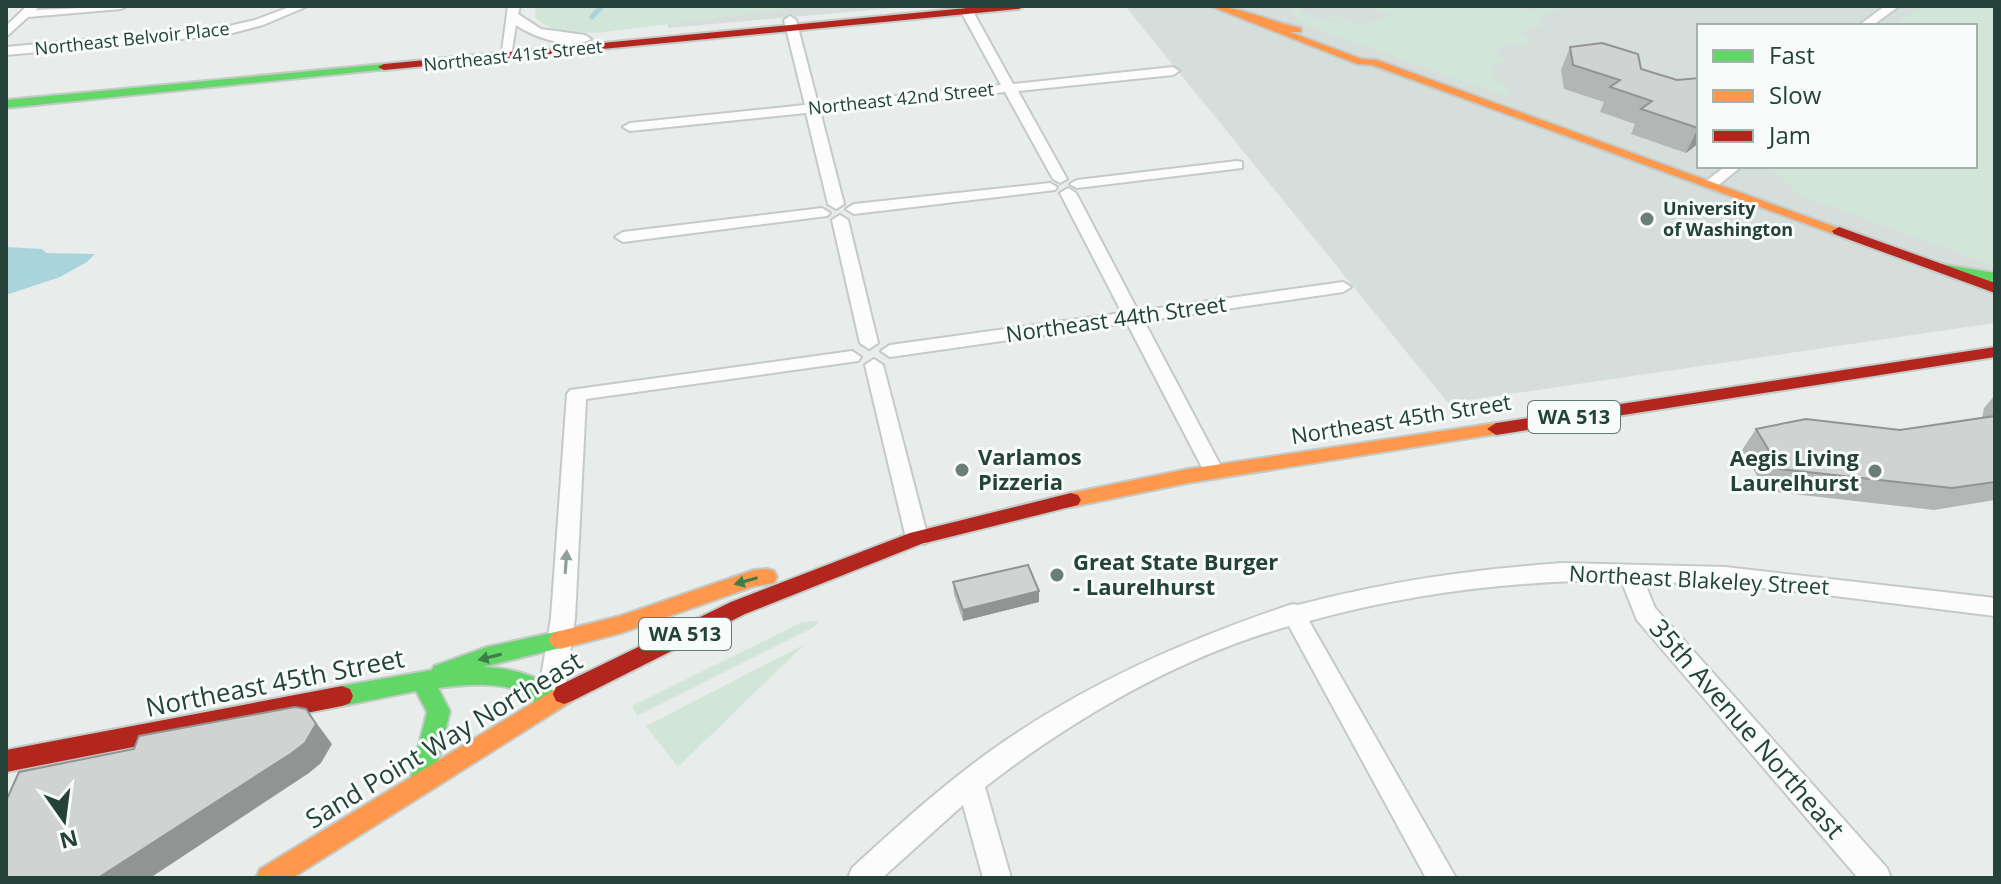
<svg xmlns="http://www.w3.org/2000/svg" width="2001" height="884" viewBox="0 0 2001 884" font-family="'Open Sans',sans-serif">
  <rect width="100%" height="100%" fill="#e8edeb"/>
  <!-- built -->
  <g fill="#d6dedb" fill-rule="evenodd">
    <polygon points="666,6 915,6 668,28"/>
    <path d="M1125,6H1995V323L1448,403ZM1699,26H1975V166H1699Z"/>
  </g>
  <!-- green -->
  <g fill="#d1e6d8">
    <path d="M536,6H783V10L597,33C577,32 549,34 535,17Z"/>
    <path d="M1286,6H1304L1300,10C1309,17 1335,23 1346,24L1317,11L1364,26L1390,14L1367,6H1514L1529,11L1542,6H1565L1537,18L1542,25L1519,33L1531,44L1494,48L1506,62L1491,64L1493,79L1503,84L1511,98L1300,23L1292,9Z"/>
    <polygon points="1921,6 1995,6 1995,266 1799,195 1771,168 1975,166 1975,26 1892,26"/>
    <polygon points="819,621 814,627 637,716 632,706 802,622"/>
    <polygon points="805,644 678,767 646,726"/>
  </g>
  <!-- water -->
  <polygon fill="#a9d4db" points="6,247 42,249 46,253 95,254 87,262 60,277 6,295"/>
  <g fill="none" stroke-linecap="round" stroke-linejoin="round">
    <!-- stream -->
    <polyline stroke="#a9d4db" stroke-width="5" points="592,17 602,6"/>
    <!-- street casing -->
    <g stroke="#c5cac8" stroke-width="4">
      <g id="street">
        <polygon points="27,6 39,6 36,10 127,6 121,9 28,17 6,37 6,26"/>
        <polygon points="292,6 308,6 263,25 225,35 6,55 6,47 225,27 255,20"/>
        <path d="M508,6H520L518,14L541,29L585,35L591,39C573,51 533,37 516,25L511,56L501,59Z"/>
        <polygon points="958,6 970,6 1013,84 1173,67 1179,71 1173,75 1018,91 1067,179 1060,183 1053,179 1005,92 820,111 844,204 836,209 828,204 806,113 630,131 623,127 630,123 805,105 784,20 790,16 796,20 818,104 1001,85"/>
        <polygon points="1885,6 1899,6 1872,26 1858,26"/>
        <polygon points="1237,161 1242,162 1242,168 1077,188 1070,184 1077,180"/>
        <polygon points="1726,166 1742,166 1716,187 1706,187 1706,181"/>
        <polygon points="1050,183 1057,187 1055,190 854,214 846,209 854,204"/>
        <polygon points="1068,188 1076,193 1138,311 1343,282 1351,287 1343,292 1144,321 1224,472 1221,477 1207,477 1127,323 890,357 881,351 890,345 1122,313 1060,193"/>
        <polygon points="822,208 830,213 827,216 623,242 615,237 623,232"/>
        <polygon points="840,215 848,220 878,343 869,349 860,343 832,220"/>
        <polygon points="852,351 861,357 858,361 586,399 575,618 563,701 559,709 550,712 541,709 537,701 551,618 567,394 570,390"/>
        <polygon points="874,359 883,365 928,538 925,544 909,544 906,538 865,365"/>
        <path d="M1562,563L1725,567L1995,598V616L1779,589L1644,581L1655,608L1887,868L1891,878H1858L1637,620L1621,580H1616C1511,581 1410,593 1309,621L1456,878H1426L1289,626C1179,657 1074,718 985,787L1011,878H983L963,805L882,878H848L852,868C900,824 948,780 1002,743C1090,682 1193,637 1293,604L1298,605C1389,581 1468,570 1562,563Z"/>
      </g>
    </g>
    <!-- fast casing -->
    <g stroke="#c3cbc8" stroke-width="4">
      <g id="fast">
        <polygon points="384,64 388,65 388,69 6,108 6,100"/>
        <polygon points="1941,264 1995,273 1995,283 1936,271 1936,265"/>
        <path d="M560,631L568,634L571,640L568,646L483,667C510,668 548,675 561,701L558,708C540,714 530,694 514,689C490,682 462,685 438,688L450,711L434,780L430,788L422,791L414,788L410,780L427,712L416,691L342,706L334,703L331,696L334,689L342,686L432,670L434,666L487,647Z"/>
      </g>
    </g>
    <!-- slow casing -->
    <g stroke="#c3cbc8" stroke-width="4">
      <g id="slow">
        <path d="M1210,6C1240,6 1271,22 1301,28V32H1290L1362,59L1377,60L1846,231L1844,234H1834L1372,65L1357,64Z"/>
        <polygon points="1496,423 1505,429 1502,433 1188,483 1071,507 1064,505 1061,500 1064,495 1071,493 1188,469"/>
        <polygon points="767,569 774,571 777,577 774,583 755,586 621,633 560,649 552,646 549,640 552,634 560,631 620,616 754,570"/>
        <polygon points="564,684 572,687 575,694 572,701 292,878 256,878 260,869"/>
      </g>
    </g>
    <!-- jam casing -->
    <g stroke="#c3cbc8" stroke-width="4">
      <g id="jam">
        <polygon points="987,6 1024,6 1019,9 384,70 378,67 384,64"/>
        <polygon points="1839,227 1995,283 1995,293 1834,234 1832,231"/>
        <polygon points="1995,347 1995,357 1496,435 1487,429 1496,423"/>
        <polygon points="1071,493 1078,495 1081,500 1078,505 921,544 745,614 572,701 564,704 556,701 553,694 556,687 731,602 910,533"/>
        <polygon points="342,686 350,689 353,696 350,703 342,706 6,772 6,750"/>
      </g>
    </g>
    <!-- street -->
    <use href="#street" fill="#fcfcfc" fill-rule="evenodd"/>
    <!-- fast -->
    <use href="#fast" fill="#63d668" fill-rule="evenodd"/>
    <!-- slow -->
    <use href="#slow" fill="#ff974d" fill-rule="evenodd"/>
    <!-- jam -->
    <use href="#jam" fill="#b3261e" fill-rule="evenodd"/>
  </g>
  <!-- wall -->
  <g fill="#b2b6b5">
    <polygon points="1570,47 1677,80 1699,78 1699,143 1686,153 1631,134 1635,124 1600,112 1604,102 1564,89 1561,70"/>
    <polygon points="1995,395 1995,500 1934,510 1766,491 1742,450 1756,429 1900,430 1982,418 1984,408"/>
    <polygon points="953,582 1039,602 963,621 954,594"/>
  </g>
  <!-- shaded-wall -->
  <g fill="#919493">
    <polygon points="1699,127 1699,143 1686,153 1698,128"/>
    <polygon points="1039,591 1039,602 963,621 963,610"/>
    <polygon points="306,709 332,744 321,763 309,773 150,878 98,878"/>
  </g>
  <!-- building -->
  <g fill="#cfd4d2" stroke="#919493" stroke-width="2">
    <polygon points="1602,43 1638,54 1641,69 1677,80 1699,78 1699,127 1698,128 1641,109 1652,101 1610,87 1620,80 1573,65 1570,47"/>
    <polygon points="1995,416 1995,482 1952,488 1780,469 1756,429 1806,419 1900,430"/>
    <polygon points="1028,565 1039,591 963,610 953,582"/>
    <polygon points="295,707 306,709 316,724 305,743 292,753 98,878 6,878 6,801 19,772 134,749 139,736"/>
  </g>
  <!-- one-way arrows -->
  <defs><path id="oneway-solid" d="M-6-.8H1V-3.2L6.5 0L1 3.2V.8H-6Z" transform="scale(2)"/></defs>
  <use fill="#909f9b" href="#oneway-solid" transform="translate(566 562) rotate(-86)"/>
  <g fill="#3d7d4c">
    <use href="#oneway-solid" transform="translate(746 581) rotate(164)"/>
    <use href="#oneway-solid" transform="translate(490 657) rotate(166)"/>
  </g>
  <!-- markers -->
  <g fill="#697e78" stroke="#f7fbf9" stroke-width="3">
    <circle cx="1647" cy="219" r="8"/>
    <circle cx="962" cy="470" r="8"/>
    <circle cx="1875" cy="471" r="8"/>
    <circle cx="1057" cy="575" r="8"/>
  </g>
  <g text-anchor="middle" stroke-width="6" stroke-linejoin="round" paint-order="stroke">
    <!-- far-street labels -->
    <g font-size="18" fill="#24423a" stroke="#f7fbf9">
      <text transform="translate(132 39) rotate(-6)" y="6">Northeast Belvoir Place</text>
      <text transform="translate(513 56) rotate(-6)" y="6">Northeast 41st Street</text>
      <text transform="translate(901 99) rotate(-6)" y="6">Northeast 42nd Street</text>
    </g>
    <!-- far-poi labels -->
    <g font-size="18" font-weight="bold" fill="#24423a" stroke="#f7fbf9" text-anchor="start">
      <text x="1663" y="215">University<tspan x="1663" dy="21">of Washington</tspan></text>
    </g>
    <!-- shield labels -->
    <g fill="#f7fbf9" stroke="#637a73" stroke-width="2">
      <rect x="1528" y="401" width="92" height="32" rx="6"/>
      <rect x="639" y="618" width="92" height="32" rx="6"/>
    </g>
    <g font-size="20" font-weight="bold" fill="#24423a">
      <text x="1574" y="424">WA 513</text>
      <text x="685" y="641">WA 513</text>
    </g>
    <!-- street labels -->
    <g font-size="22" fill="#24423a" stroke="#f7fbf9">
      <text transform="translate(1116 319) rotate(-8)" y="8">Northeast 44th Street</text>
      <text transform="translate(1401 419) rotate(-9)" y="8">Northeast 45th Street</text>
      <text transform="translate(1699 580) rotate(3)" y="8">Northeast Blakeley Street</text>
    </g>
    <!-- poi labels -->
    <g font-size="22" font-weight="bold" fill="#24423a" stroke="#f7fbf9" text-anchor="start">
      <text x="978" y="465">Varlamos<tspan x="978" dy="25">Pizzeria</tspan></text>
      <text x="1859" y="466" text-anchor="end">Aegis Living<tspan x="1859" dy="25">Laurelhurst</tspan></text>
      <text x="1073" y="570">Great State Burger<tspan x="1073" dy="25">- Laurelhurst</tspan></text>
    </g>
    <!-- near-street labels -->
    <g font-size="26" fill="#24423a" stroke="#f7fbf9">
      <text transform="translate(275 683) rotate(-11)" y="9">Northeast 45th Street</text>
      <text transform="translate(1747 729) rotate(49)" y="9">35th Avenue Northeast</text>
      <text transform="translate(444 740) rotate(-31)" y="9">Sand Point Way Northeast</text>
    </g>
  </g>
  <!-- border -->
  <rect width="2001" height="884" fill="none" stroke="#24423a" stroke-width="16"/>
  <!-- legend -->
  <rect x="1697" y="24" width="280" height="144" fill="#f7fbf9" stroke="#a3b1ad" stroke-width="2"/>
  <rect x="1713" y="50" width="40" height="12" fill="#63d668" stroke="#a3b1ad" stroke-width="2"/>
  <text x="1769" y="64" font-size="24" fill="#24423a">Fast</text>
  <rect x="1713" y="90" width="40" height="12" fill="#ff974d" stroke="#a3b1ad" stroke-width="2"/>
  <text x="1769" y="104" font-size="24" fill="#24423a">Slow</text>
  <rect x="1713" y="130" width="40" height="12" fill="#b3261e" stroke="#a3b1ad" stroke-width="2"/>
  <text x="1769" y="144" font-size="24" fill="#24423a">Jam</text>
  <!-- north arrow -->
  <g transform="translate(64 820) rotate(166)" stroke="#f7fbf9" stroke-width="6" paint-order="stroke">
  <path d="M0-6L14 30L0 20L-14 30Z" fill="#24423a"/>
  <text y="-12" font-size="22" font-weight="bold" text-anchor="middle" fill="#24423a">N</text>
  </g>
</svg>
